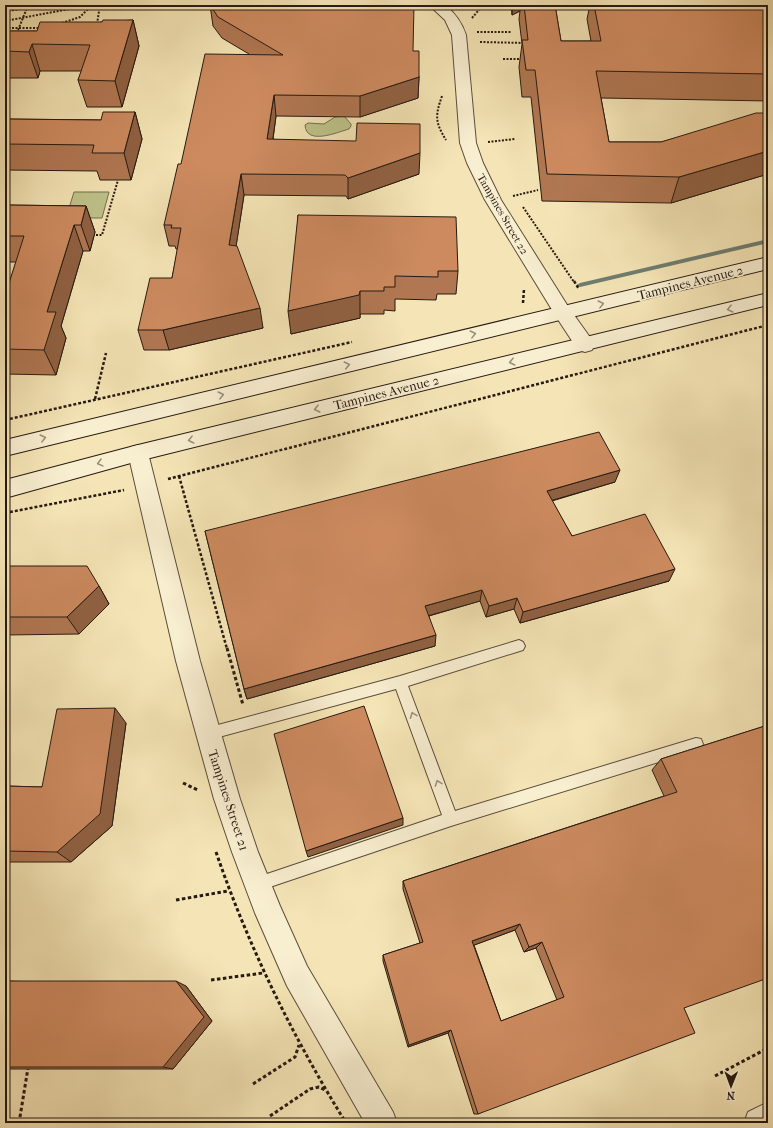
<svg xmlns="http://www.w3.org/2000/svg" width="773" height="1128" viewBox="0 0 773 1128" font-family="'IM FELL French Canon',serif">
  <rect width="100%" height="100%" fill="#f5e5b6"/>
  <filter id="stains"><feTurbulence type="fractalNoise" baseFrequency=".005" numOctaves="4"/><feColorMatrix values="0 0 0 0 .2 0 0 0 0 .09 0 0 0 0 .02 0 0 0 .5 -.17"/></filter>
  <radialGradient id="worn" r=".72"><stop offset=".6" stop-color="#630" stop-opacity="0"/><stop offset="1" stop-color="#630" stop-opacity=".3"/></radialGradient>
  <!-- green -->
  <g fill="#bfc38b" stroke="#736e4e">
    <path d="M344,116L351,124V126L349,129C338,132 306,146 305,125L308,123L324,124L335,117Z"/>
    <polygon points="74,192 109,192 102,218 66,218"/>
  </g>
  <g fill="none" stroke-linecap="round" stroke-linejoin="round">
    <!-- stream -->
    <polygon fill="#6d7d71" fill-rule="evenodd" points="768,239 768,243 580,287 577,285 580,283"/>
    <!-- service casing -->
    <g stroke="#5a4d3a" stroke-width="2">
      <polygon id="service" points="519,640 523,642 525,646 523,650 408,686 455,811 696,738 701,739 703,744 701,749 451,826 258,891 253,889 251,884 253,879 258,877 442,815 396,689 208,740 203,739 201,734 203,729 400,676"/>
    </g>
    <!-- minor casing -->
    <g stroke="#5a4d3a" stroke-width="2">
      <g id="minor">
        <path d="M429,5H445C455,13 462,23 466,35L476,143L483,163L501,200L569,308L592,340L594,345L592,350L585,352L578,350L557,318L485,200L467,163L460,143L452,35L445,20Z"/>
        <polygon points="138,445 145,447 148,453 200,661 240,799 258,852 280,906 307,966 393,1112 397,1123 365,1123 287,986 255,913 232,852 214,799 176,661 128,453 131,447"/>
        <polygon points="768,1102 768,1123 744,1123 748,1112"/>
      </g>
    </g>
    <!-- secondary casing -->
    <g stroke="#271a11" stroke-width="2">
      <g id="secondary">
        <polygon points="768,257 768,269 5,456 5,440"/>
        <polygon points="768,293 768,305 138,461 5,498 5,480 138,445"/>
      </g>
    </g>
    <!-- path-far2 -->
    <g stroke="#271a11" stroke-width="2" stroke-dasharray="2 1.5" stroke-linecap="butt">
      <polyline points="5,11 54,5"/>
      <polyline points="472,18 483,5"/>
      <polyline points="5,21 91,5"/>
      <polyline points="62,23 80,17 92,5"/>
      <polyline points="97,24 100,5"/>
      <polyline points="5,28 40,28"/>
      <polyline points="18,30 27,8"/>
      <polyline points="477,32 511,32"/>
      <polyline points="480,42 525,43"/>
      <polyline points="503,59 522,59"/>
      <path d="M442,96C435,116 435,122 446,140"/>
      <polyline points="488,142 515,139"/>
      <polyline points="513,196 538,190"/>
      <polyline points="523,207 574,282"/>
      <polyline points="96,235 102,235 118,180"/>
    </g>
    <!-- path-far1 -->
    <g stroke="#271a11" stroke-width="2.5" stroke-dasharray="3 2" stroke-linecap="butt">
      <polyline points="574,281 579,289"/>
      <polyline points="523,303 524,289"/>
      <polyline points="95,399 106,353"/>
      <polyline points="5,420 352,342"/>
      <polyline points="179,476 227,649"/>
      <polyline points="168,479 768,325"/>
      <polyline points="5,513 124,490"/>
    </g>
    <!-- path -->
    <g stroke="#271a11" stroke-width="3" stroke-dasharray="3.5 2.5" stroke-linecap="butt">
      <polyline points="227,648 243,705"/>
      <polyline points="183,783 198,790"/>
      <path d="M216,852C249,948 293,1037 346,1123"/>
      <polyline points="176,900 228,891"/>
      <polyline points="211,980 263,973"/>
      <polyline points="715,1076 768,1048"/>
      <polyline points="253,1084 295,1057 299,1045"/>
      <polyline points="270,1116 310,1089 319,1087 325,1090"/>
      <polyline points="19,1123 28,1068"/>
    </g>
    <!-- service -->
    <use href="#service" fill="#f8eed0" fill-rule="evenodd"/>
    <!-- minor -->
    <use href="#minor" fill="#f8eed0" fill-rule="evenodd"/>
    <!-- secondary -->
    <use href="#secondary" fill="#f8eed0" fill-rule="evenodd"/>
  </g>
  <!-- wall -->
  <g fill="#b07752" stroke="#271a11" fill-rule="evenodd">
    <polygon points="210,5 413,51 419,77 418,98 360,117 276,116 273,139 419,174 348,199 346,196 244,195 236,246 263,328 169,350 144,350 138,330 172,278 178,249 176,249 175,246 169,246 164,225 249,54 222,38 213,26"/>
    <polygon points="511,5 555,5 561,41 591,41 587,19 590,5 768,5 768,101 601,98 609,142 661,142 768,113 768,174 671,203 542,201 531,97 522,97 519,67 522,44 519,19 520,11 512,15"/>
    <polygon points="133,20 139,46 122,107 87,107 78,80 82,71 40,71 38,78 5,78 5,31 37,31 102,22"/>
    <polygon points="135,112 142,139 131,180 100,180 97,171 5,170 5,119 101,120"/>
    <polygon points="5,205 86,206 95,232 90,251 83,251 61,326 66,338 56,375 5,374 5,296 16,262 5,262"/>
    <polygon points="298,215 458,271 456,294 437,294 436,300 395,299 395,311 384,310 384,314 360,314 360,318 291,334"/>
    <polygon points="615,482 552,501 572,536 669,581 520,623 514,609 486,617 480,601 429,616 435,646 247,699 244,689 205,531"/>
    <polygon points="5,566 99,586 109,604 79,634 5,635"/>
    <polygon points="126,723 112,826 71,862 5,862 5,786 42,787"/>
    <path d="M768,725L684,1008L478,1114H474L448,1033L408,1047L383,961V955L420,943L403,889V881L664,796L652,770L661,759ZM515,930L524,952L536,948L557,1000L501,1021L474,945Z"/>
    <polygon points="5,981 186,986 212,1021 173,1069 5,1069"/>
  </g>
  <!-- shaded-wall -->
  <g fill="#906142" stroke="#271a11">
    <polygon points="513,5 521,5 520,11 512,15"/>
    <polygon points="133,20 139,46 122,107 115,81"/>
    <polygon points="32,44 40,71 38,78 29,52"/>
    <polygon points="419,77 418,98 360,117 360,96"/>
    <polygon points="274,95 276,116 270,160 267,139"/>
    <polygon points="135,112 142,139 131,180 124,153"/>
    <polygon points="768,151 768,174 671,203 679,177"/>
    <polygon points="420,153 419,174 348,199 348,178"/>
    <polygon points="241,174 244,195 233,266 229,245"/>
    <polygon points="86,206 95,232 90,251 81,225"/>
    <polygon points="74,225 83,251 61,326 66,338 56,375 44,350 47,312"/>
    <polygon points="360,291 360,318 291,334 288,311"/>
    <polygon points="260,308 263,328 169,350 163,330"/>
    <polygon points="620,470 615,482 543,503 547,491"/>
    <polygon points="675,569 669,581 520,623 523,612"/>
    <polygon points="99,586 109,604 79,634 67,617"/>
    <polygon points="482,590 480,601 424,617 425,606"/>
    <polygon points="517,598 514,609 486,617 489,606"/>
    <polygon points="436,635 435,646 247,699 244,689"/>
    <polygon points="115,708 126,723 112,826 71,862 57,852"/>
    <polygon points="403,818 403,825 308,857 306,851"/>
    <polygon points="520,924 515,930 469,947 472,941"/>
    <polygon points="542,942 536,948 524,952 529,947"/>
    <polygon points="176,981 186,986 212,1021 173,1069 163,1067"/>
    <polygon points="451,1030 448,1033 408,1047 409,1045"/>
  </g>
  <!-- building -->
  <g fill="#cd8a5f" stroke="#271a11" fill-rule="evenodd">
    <polygon points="210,5 414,5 413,51 419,51 419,77 360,96 274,95 267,139 356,141 357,123 420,124 420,153 348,178 345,175 241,174 229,245 237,246 260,308 163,330 138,330 150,278 172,278 181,228 171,228 172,225 164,225 178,164 181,164 205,54 283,55 218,17"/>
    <polygon points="524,5 555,5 561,41 601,41 594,5 768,5 768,74 596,71 609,142 661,142 756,113 768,113 768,151 679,177 547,174 535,70 526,70 522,40 528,40"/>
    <polygon points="103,20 133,20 115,81 78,80 90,45 32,44 29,52 5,51 5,31 37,31 40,22 102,22"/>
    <polygon points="103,112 135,112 124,153 92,153 94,145 5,144 5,119 101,120"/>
    <polygon points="5,205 86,206 81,225 74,225 47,312 56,312 44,350 5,349 5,296 24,236 5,236"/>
    <polygon points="298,215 456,217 458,271 438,271 438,277 395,276 395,287 384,287 384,291 360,291 359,295 288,311"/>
    <polygon points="599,432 620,470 547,491 572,536 645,514 675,569 523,612 517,598 489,606 482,590 425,606 436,635 244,689 205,531"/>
    <polygon points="5,566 87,566 99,586 67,617 5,617"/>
    <polygon points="364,706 403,818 306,851 274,734"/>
    <polygon points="115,708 100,814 57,852 5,851 5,786 42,787 57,709"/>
    <path d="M768,725V978L684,1008L695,1033L478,1114L451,1030L409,1045L383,955L423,942L403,881L677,792L661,759ZM520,924L529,947L542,942L564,997L501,1021L472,941Z"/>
    <polygon points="5,981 176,981 204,1017 163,1067 5,1067"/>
  </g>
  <!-- one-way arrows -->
  <defs><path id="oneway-chevron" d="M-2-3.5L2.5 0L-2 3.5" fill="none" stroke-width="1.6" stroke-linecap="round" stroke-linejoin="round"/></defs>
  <g stroke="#9a8f7a">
    <use href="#oneway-chevron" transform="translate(601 304) rotate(-14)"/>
    <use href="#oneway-chevron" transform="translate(730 309) rotate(166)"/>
    <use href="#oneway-chevron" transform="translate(473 334) rotate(-14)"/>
    <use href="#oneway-chevron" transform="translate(512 362) rotate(166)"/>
    <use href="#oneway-chevron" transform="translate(347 365) rotate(-13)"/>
    <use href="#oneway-chevron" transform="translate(221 395) rotate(-14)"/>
    <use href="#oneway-chevron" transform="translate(317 409) rotate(166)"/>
    <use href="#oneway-chevron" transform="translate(43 438) rotate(-14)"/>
    <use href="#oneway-chevron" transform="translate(191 440) rotate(166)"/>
    <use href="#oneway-chevron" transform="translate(100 463) rotate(165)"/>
    <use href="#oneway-chevron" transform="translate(413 715) rotate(-111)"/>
    <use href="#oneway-chevron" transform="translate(438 783) rotate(-110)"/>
  </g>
  <g text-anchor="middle" stroke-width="3.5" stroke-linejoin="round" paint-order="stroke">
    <!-- far-street labels -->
    <g font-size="11" fill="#271a11" stroke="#f8eed0">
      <text transform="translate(503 214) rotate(60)" y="4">Tampines Street 22</text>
    </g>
    <!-- street labels -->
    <g font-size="13" fill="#271a11" stroke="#f8eed0">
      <text transform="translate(690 282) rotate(-14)" y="5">Tampines Avenue 2</text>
      <text transform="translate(386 392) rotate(-14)" y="5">Tampines Avenue 2</text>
      <text transform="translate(229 800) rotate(72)" y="5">Tampines Street 21</text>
    </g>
  </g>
  <!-- margin -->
  <rect width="773" height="1128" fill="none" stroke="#f5e5b6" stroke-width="20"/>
  <rect x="6" y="6" width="761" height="1116" fill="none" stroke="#271a11" stroke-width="2"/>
  <rect x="10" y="10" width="753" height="1108" fill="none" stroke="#271a11"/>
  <!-- north arrow -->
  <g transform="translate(731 1086) rotate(181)" stroke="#f8eed0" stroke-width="3" paint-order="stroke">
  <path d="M0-3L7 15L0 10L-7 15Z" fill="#271a11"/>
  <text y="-6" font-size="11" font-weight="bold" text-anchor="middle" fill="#271a11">N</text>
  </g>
  <rect width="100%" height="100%" filter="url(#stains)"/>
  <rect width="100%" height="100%" fill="url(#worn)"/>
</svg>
